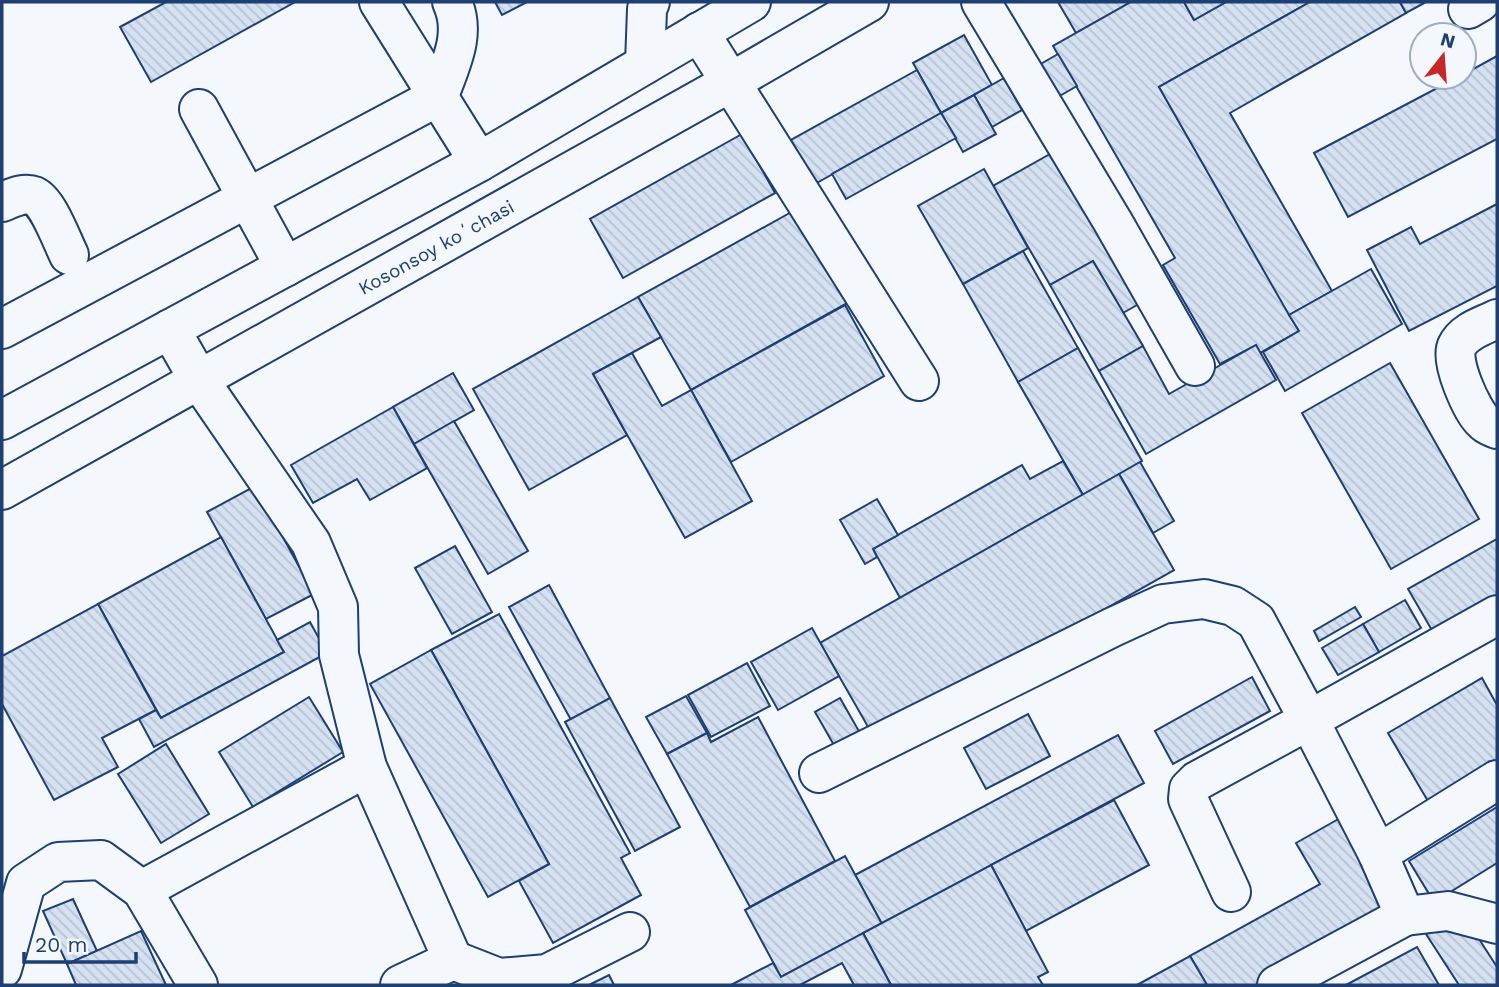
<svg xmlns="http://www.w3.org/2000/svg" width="1499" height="987" viewBox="0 0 1499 987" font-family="'Work Sans',sans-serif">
  <defs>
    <pattern id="building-back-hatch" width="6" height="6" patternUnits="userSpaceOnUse" patternTransform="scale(1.75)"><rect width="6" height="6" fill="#d5e0f0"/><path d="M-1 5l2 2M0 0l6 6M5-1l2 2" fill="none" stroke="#b6c1d1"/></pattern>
  </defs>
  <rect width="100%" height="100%" fill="#f4f7fb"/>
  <!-- building -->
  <g fill="url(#building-back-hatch)" stroke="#1d3f73" stroke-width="2">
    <polygon points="166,2 295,2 151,82 120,27"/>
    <polygon points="495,2 527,2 502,15"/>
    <polygon points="1058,2 1131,2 1076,33"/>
    <polygon points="1131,2 1184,2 1194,20 1226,2 1310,2 1159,87 1299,331 1260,353 1256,345 1220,364 1163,265 1175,258 1053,46"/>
    <polygon points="1184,2 1226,2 1194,20"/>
    <polygon points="1310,2 1400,2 1406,13 1230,113 1332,291 1289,315 1159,87"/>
    <polygon points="1400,2 1426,2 1406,13"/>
    <polygon points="964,35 992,85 941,113 913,63"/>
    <polygon points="1058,54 1077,86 1051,101 1032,69"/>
    <polygon points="1497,56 1497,139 1348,217 1314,153 1458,77 1464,77 1464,74"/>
    <polygon points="917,70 941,113 815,184 791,140"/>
    <polygon points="1004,78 1022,110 992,127 974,95"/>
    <polygon points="974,95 996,134 963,152 941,113"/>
    <polygon points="941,113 956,138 846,199 832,174"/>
    <polygon points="742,134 775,193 623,278 590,219"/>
    <polygon points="1057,150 1144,301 1123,313 1093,261 1050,285 993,186"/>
    <polygon points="984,169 1028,248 963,284 918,206"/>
    <polygon points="1497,204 1497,286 1409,331 1367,250 1411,227 1420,244"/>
    <polygon points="795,210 847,303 691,390 638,297"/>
    <polygon points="1023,251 1078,348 1018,382 963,284"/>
    <polygon points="1093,261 1143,346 1099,371 1050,285"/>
    <polygon points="1371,269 1402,324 1285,391 1263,352 1299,331 1289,315"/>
    <polygon points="638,297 661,337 593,374 627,435 529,490 473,389"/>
    <polygon points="845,305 884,376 731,462 691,390"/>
    <polygon points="1256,345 1276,380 1146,454 1099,371 1143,346 1169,394"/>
    <polygon points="1078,348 1142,461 1083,495 1018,382"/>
    <polygon points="632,353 662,406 691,390 752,501 685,538 593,374"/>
    <polygon points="1390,363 1479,519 1391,569 1302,413"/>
    <polygon points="453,373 474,410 414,444 393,407"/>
    <polygon points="393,407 427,468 370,500 357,479 313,503 291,465"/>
    <polygon points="454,421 528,551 488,574 414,444"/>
    <polygon points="1063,461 1083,495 900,598 873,549 1022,465 1030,479"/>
    <polygon points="1140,462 1174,521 1153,533 1119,474"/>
    <polygon points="1119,474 1174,570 875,739 820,643"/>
    <polygon points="255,486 314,594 266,619 207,512"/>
    <polygon points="877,499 898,535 873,549 877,557 865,564 840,520"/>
    <polygon points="221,537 284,652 161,718 98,604"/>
    <polygon points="1497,539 1497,605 1437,639 1408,589"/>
    <polygon points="455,546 492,612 452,634 415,568"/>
    <polygon points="549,585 610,698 571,720 509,607"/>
    <polygon points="1405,600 1421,628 1379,652 1363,624"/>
    <polygon points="98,604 156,710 102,738 118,767 54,800 2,704 2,656"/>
    <polygon points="1355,607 1361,617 1319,641 1314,631"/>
    <polygon points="499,614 630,853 621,858 641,895 553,943 519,881 549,864 431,650"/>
    <polygon points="310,622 327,653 154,747 139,719 156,710 161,718 284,652 277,640"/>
    <polygon points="1363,624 1379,652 1338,675 1322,648"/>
    <polygon points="812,628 839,676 778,710 751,662"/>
    <polygon points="431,650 549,864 488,897 370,684"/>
    <polygon points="747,663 770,706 711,737 688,695"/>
    <polygon points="1252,677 1270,711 1173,764 1155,731"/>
    <polygon points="1482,678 1497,705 1497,763 1429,803 1388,733"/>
    <polygon points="686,696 707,733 667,754 646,717"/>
    <polygon points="309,697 343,752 253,807 219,752"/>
    <polygon points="610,698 680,827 635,851 565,722"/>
    <polygon points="840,698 860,733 835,747 815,712"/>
    <polygon points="1028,714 1050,756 986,789 964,748"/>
    <polygon points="758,717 835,861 750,907 667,754 707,733 711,742"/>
    <polygon points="1118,735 1144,783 882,924 855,875"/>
    <polygon points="166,744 209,814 161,843 118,774"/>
    <polygon points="1114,800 1149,865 1026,931 991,865"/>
    <polygon points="1497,807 1497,863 1434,902 1409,861"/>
    <polygon points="1342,817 1395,911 1263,985 1207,985 1190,956 1320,884 1296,843"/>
    <polygon points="845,856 882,924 781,977 745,910"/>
    <polygon points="991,865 1048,972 1038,977 1043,985 891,985 863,933"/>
    <polygon points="73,899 97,951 67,964 43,911"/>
    <polygon points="1446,921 1472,928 1497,967 1497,985 1459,985 1426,934"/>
    <polygon points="141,931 166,985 76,985 67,964"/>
    <polygon points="863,933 891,985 854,985 842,963 800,985 731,985 773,963 781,977"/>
    <polygon points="1417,947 1439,985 1346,985"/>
    <polygon points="1190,956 1207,985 1137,985"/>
    <polygon points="609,975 614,985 589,985"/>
  </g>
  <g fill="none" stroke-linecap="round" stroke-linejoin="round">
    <!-- minor casing -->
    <g stroke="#1d3f73" stroke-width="42">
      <g id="minor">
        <polyline points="379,2 479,162"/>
        <polyline points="981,2 1113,222 1195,366"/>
        <polyline points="1468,9 1480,2"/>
        <polyline points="699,32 919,381"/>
        <polyline points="645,64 647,9 650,2"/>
        <polyline points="199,109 285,267"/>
        <path d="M2,202C12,198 24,192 34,196C48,202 62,241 69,255"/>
        <path d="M1497,319C1483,326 1464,331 1457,346C1449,360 1472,411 1483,421C1487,426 1492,427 1497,429"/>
        <path d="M2,329L439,96C450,65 467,34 452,2"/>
        <polyline points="170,329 199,380 311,543 338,607 339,655 367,767 453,960 400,985"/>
        <polyline points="2,420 479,162 751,2"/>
        <polyline points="2,490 731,82 869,2"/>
        <polyline points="819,773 1113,627 1163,604 1204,599 1233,606 1256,621 1309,720 1197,781 1189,789 1188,799 1231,892"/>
        <polyline points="1378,854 1497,780"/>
        <polyline points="142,890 367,767"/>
        <polyline points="1405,916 1448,911 1497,924"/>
        <polyline points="453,960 499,978 547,974 630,932"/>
        <polyline points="2,969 26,883 58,862 101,860 142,890 198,985"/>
        <polyline points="1277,985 1405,916 1378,854 1309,720 1497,615"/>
      </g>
    </g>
    <!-- minor -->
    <use href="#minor" stroke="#f4f7fb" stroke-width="38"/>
  </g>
  <g text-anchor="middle" stroke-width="5" stroke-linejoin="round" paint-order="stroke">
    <!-- street labels -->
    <g font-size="19" fill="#1d3f73" stroke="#f4f7fb">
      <text transform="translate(436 247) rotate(-29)" y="7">Kosonsoy koʻchasi</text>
    </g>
  </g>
  <!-- border -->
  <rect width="1499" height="987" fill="none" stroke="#1d3f73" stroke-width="7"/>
  <!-- north arrow -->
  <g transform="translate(1443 56) rotate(17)"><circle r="33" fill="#f4f7fb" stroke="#9eadc5" stroke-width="2"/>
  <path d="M0-5L12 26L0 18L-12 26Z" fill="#c62828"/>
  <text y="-10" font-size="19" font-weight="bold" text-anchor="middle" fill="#1d3f73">N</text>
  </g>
  <!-- scale -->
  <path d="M24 952v10h112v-10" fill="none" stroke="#1d3f73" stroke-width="3.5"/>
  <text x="35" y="952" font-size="21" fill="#1d3f73" stroke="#f4f7fb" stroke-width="5" paint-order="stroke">20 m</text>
</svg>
